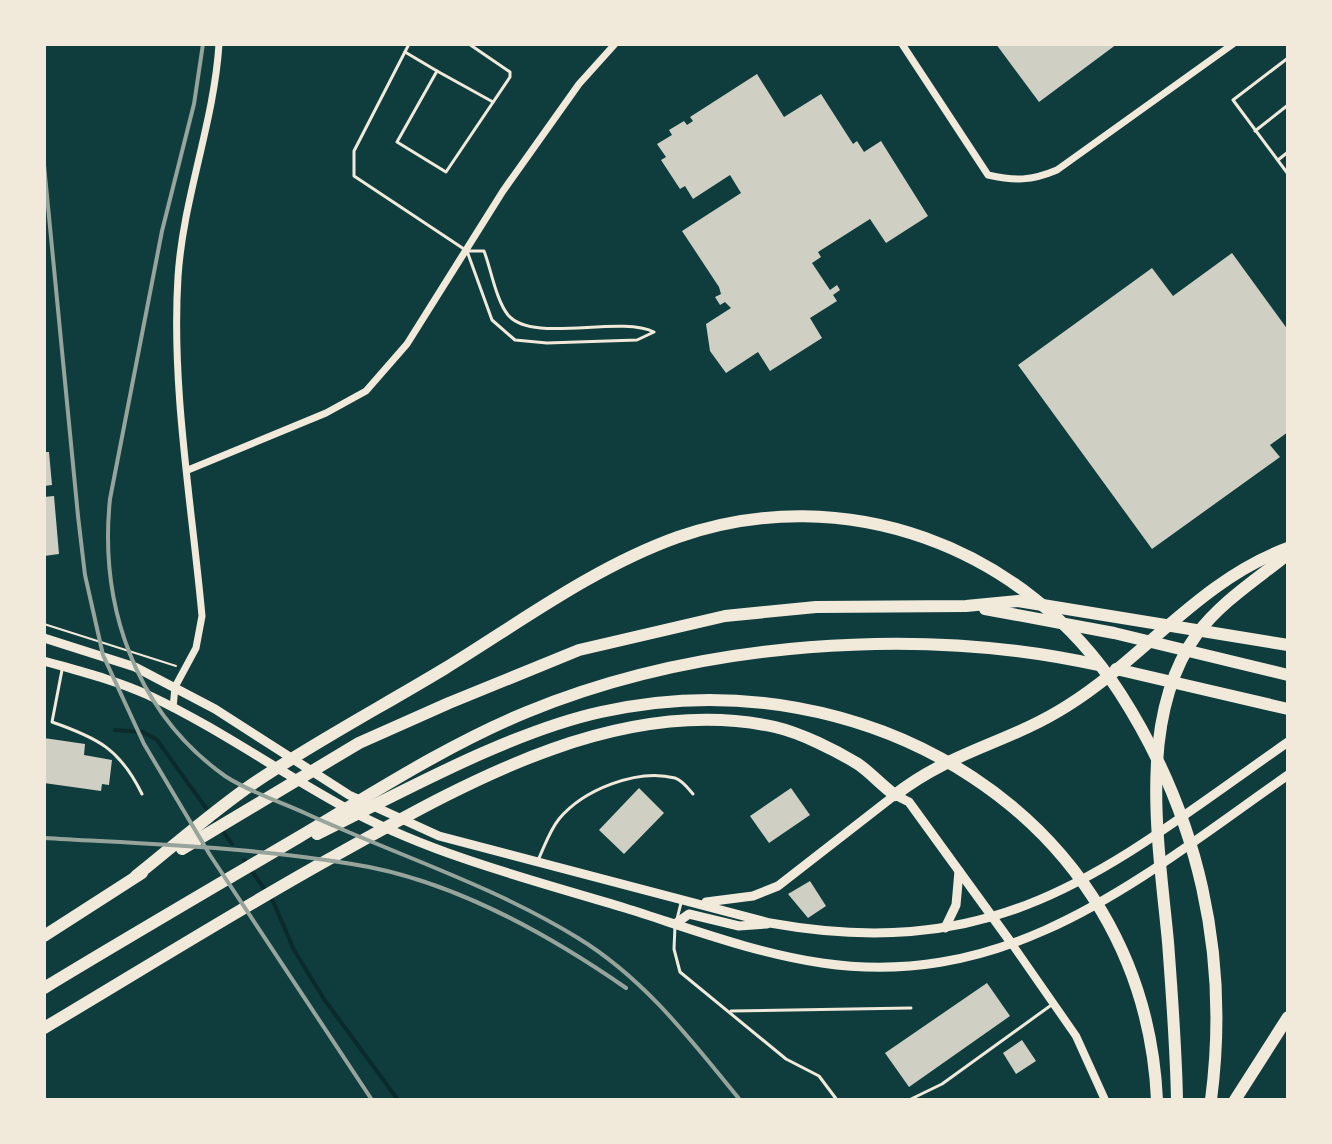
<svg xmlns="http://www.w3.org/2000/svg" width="1332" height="1144" viewBox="0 0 1332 1144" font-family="Spectral,serif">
  <rect width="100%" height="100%" fill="#0f3d3e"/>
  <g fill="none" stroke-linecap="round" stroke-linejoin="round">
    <!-- stream -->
    <g stroke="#0a2a2b" stroke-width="4">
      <polyline points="115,730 143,732 157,740 232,844"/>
      <polyline points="244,860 273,901 294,950 324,999 398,1100"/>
    </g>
  </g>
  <!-- building -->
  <g fill="#cfcfc3">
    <polygon points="996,44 1117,44 1039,102"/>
    <polygon points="757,74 784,117 821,94 853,144 857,141 864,152 881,141 928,216 886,243 870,219 818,252 821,257 812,263 830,290 837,285 840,290 833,295 837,301 810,318 822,338 770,371 758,352 726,373 710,351 706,324 731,308 725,302 720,305 715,297 721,294 719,287 682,231 741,193 730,175 693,199 685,186 680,189 661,160 666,157 657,144 672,135 669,130 684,121 687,125 693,121 690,117"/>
    <polygon points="1232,253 1288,330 1288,432 1270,445 1280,457 1152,549 1018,365 1152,268 1173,296"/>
    <polygon points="44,452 49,452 52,485 44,486"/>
    <polygon points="54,496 59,554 44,556 44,497"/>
    <polygon points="44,738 85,744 84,755 112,760 109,785 102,784 101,791 44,783"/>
    <polygon points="639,788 664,813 624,854 599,830"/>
    <polygon points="791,788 810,815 769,843 750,816"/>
    <polygon points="810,881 826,906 808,918 788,894"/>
    <polygon points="987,983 1010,1016 909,1087 885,1053"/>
    <polygon points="1022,1040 1036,1061 1016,1074 1003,1053"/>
  </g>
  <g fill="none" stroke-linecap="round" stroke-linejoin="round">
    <!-- path -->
    <polyline stroke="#f1e9da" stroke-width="2" points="44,624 176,666"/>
    <!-- service -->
    <g stroke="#f1e9da" stroke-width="3">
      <path d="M409,44L354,151V176L467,251H484C491,269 496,300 508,315C533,344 618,315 654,332L637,340L547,343L515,340L492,320L467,251"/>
      <polyline points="405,52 437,71 397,142 446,172 510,77 510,72 469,44"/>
      <polyline points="1288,58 1233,100 1288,174"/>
      <polyline points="437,71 493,102"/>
      <polyline points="1255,131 1288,105"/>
      <polyline points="1278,160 1288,152"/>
      <path d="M62,670L52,722C98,738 120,749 142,794"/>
      <path d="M539,858C545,845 550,830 559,819C583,790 637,768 675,778C682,780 688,788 693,794"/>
      <polyline points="677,919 681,903"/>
      <polyline points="675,926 674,949 680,972 786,1059 819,1076 837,1100"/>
      <polyline points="731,1011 911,1008"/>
      <polyline points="909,1100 942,1084 1050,1006"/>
    </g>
    <!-- minor -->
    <g stroke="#f1e9da" stroke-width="7">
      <path d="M902,44L988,175C1015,181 1031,181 1057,170L1233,44"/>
      <polyline points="188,470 326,413 366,391 407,344 503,191 579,84 615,44"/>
      <path d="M173,708L175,687L196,648L202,616C192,506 171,387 178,277C183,198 214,123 219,44"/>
    </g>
    <!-- tertiary -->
    <polyline stroke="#f1e9da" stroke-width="8" points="1012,944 1076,1036 1105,1100"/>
    <!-- secondary -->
    <g stroke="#f1e9da" stroke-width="9">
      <path d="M44,638L135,667L215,709L349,795L439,836L770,923C1004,965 1108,868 1288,742"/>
      <path d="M44,661C79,671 115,680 148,695C219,728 285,776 355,813C440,857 533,880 625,908C689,928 754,953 822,963C1012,991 1143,876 1288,775"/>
      <polyline points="706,902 753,896 778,886 895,795 909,802 1012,944"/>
      <polyline points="675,924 689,914 739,926 767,924"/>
      <polyline points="945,928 956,905 959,871"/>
    </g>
    <!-- motorway -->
    <g stroke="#f1e9da" stroke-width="12">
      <polyline points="985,609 1114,633 1288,675"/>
      <polyline points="1116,669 1288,709"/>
      <path d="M317,834C402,792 510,732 601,712C864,653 1144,816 1157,1100"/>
      <polyline points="182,849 359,743 449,703 579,650 725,616 816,607 966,606 1018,601 1288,645"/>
      <path d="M136,876C175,845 213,811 254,783C315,742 381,707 444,669C519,623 594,567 678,537C844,479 1025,546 1120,693C1199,816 1230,955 1211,1100"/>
      <polyline points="44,936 142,873"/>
      <path d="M44,988C128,937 214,887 299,837C373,793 447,745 527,712C697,642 918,625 1098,665"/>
      <path d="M44,1028C140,971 234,912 331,858C462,785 618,693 775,727C801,733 835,750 858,764C870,772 882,786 895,795C951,751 1009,743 1067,706C1144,658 1200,580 1288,548"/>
      <path d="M1177,1100C1176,1047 1172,995 1168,942C1159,846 1136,718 1197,634C1222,601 1256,580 1288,554"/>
      <polyline points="1235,1100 1288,1017"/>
    </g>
    <!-- rail -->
    <g stroke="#97a49c" stroke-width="4">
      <path d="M203,44L194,104L162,231L110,499C99,605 135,712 225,776C249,792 281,802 307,814C397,855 494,886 578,938C645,979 691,1040 740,1100"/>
      <polyline points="44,165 78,516 85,575 103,655 144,744 210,855 372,1100"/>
      <path d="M44,838C146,844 251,847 352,864C450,879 545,932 626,988"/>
    </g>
  </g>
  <!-- border -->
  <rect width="1332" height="1144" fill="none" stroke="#f1e9da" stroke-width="92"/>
</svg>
